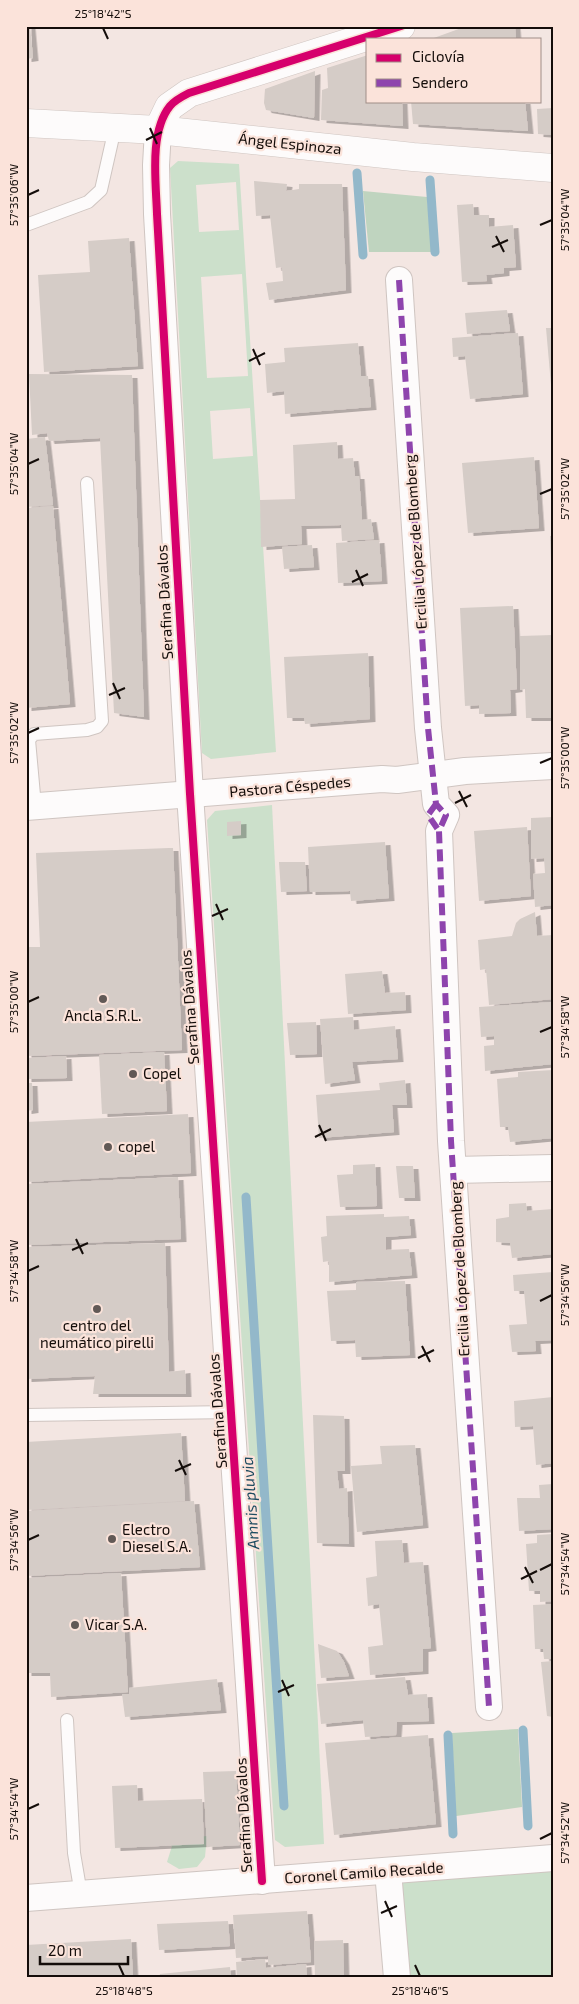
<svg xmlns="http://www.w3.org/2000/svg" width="579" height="2004" viewBox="0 0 579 2004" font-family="'Exo 2',sans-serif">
  <defs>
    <filter id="shadow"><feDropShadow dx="5.5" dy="3" stdDeviation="0" flood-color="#0004"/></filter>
  </defs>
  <rect width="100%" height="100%" fill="#f3e6e2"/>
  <!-- green -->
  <g fill="#cce0cb" fill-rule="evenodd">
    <path d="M178,161L239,164L276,752L211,759L202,753L170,168ZM236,182L239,230L199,232L196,185ZM242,274L248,376L207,378L201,277ZM250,408L253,456L213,459L210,411Z"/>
    <polygon points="272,805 324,1844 285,1847 275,1840 207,820 215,811"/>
    <polygon points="159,1834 178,1839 207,1836 205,1857 197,1867 179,1869 167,1862 172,1846"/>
    <polygon points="553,1867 553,1978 405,1978 396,1881"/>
  </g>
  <!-- forest -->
  <g fill="#bfd4bf">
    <polygon points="363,191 427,197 432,252 369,252"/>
    <polygon points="518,1729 522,1807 456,1816 452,1733"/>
  </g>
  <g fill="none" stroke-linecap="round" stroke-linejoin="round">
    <!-- stream -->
    <g stroke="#93b8ca" stroke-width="9">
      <polyline points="357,173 363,255"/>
      <polyline points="430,180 435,252"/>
      <polyline points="246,1197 284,1806"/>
      <polyline points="523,1730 528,1826"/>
      <polyline points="448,1735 453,1834"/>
    </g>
  </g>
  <!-- building -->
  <g fill="#d5ccc7" filter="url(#shadow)">
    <polygon points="26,26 30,26 33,58 26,59"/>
    <polygon points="467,26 515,26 516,39 431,39"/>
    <polygon points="368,55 368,101 402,101 403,126 321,120 322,90 328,88 327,68"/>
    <polygon points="315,71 314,118 266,110 264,103 265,89"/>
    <polygon points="411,101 525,101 528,131 413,124"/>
    <polygon points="553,108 553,135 538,134 537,109"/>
    <polygon points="254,181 287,184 286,191 299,189 299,184 342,184 346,290 269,300 266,283 283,281 282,267 276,268 270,215 256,216"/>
    <polygon points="473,204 474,215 489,215 489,227 513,225 516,267 504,268 504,273 486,275 487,281 462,282 457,205"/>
    <polygon points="129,238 138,366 44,372 38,275 90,272 88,241"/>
    <polygon points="507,310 510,331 467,334 465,313"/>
    <polygon points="546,328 553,328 553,385 551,385"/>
    <polygon points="518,333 523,394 470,399 465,356 453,357 452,338"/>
    <polygon points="358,343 361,376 368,376 371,407 285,414 284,391 267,393 265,364 285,362 284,348"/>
    <polygon points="29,374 132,375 144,717 114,713 100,438 49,441 47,433 32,435"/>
    <polygon points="45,437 53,505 26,507 26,439"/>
    <polygon points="337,442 338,459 353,458 355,476 359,476 362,520 371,519 374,539 342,541 341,525 301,526 302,544 261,547 260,500 295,499 293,445"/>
    <polygon points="534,457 539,528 468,533 462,463"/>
    <polygon points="53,506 70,704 26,708 26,508"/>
    <polygon points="550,536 553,536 553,562 551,562"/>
    <polygon points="379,540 382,581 338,583 336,543"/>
    <polygon points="312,545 314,567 284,569 282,547"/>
    <polygon points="513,606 517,689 510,690 511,713 479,714 479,705 465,706 460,608"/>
    <polygon points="553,635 553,718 526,718 525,689 520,690 520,636"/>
    <polygon points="368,653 370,719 305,724 304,718 287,718 284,657"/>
    <polygon points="553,817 553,905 535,907 533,874 545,873 544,858 531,859 531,818"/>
    <polygon points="241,821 241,835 227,836 227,822"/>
    <polygon points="527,827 531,896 479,901 474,831"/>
    <polygon points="385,842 389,898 351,901 350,891 310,892 308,847"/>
    <polygon points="169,848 173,848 182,1050 26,1056 26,947 40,947 36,853"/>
    <polygon points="279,862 305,862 307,891 281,892"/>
    <polygon points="535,912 537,936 553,935 553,999 489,1005 486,969 480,970 478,940 512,936 516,923 520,919"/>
    <polygon points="382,971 385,993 405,992 406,1010 348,1014 345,974"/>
    <polygon points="553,1002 553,1064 485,1071 484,1046 494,1045 494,1036 481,1037 479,1007"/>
    <polygon points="353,1017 354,1030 395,1026 398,1059 352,1062 355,1080 325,1084 320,1019"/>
    <polygon points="316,1022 317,1054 290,1055 287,1023"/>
    <polygon points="164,1052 167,1111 102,1114 99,1055"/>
    <polygon points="66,1056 67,1078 26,1079 26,1058"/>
    <polygon points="553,1070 553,1138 510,1142 508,1127 500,1127 497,1079 518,1077 518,1072"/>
    <polygon points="405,1080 407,1105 392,1105 394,1132 319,1138 316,1095 380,1090 379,1083"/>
    <polygon points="26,1083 32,1083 33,1110 26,1111"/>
    <polygon points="188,1114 191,1173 26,1182 26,1122"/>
    <polygon points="375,1164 377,1206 340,1207 337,1175 353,1174 353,1165"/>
    <polygon points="396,1166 413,1166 415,1198 399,1198"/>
    <polygon points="178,1177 181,1239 26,1245 26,1184"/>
    <polygon points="526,1203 527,1211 553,1209 553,1254 512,1258 510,1243 496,1242 496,1219 509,1217 509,1204"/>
    <polygon points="384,1214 384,1217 409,1216 411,1235 386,1237 386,1250 409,1249 412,1275 329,1282 329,1261 323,1262 321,1237 327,1236 326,1216"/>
    <polygon points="165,1243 169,1372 185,1370 186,1394 93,1394 95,1376 26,1379 26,1247"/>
    <polygon points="553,1272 553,1340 535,1341 536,1351 512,1352 509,1325 527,1324 524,1291 514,1291 513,1275"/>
    <polygon points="405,1281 410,1355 356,1357 355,1340 331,1341 327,1291 356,1290 356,1282"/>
    <polygon points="553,1397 553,1463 536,1465 533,1426 515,1427 514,1401"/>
    <polygon points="313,1415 344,1416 345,1471 337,1471 339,1489 347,1488 349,1544 317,1543"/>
    <polygon points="181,1433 185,1501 26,1510 26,1442"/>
    <polygon points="415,1445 423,1525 357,1532 351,1466 382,1464 380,1446"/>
    <polygon points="553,1484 553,1529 519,1531 517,1498 540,1498 539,1485"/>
    <polygon points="194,1501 200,1567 26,1576 26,1511"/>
    <polygon points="553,1534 553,1601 540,1602 540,1591 529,1591 526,1544 537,1543 537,1535"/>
    <polygon points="402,1540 404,1563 423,1562 431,1648 423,1649 423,1671 370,1675 368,1647 383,1645 379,1604 368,1606 366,1578 377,1576 375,1541"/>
    <polygon points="121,1573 128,1692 51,1697 50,1673 26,1673 26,1578"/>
    <polygon points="553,1604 553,1659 544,1659 543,1649 535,1649 533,1605"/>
    <polygon points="318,1644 337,1651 344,1662 349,1676 321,1678"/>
    <polygon points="553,1661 553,1717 547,1716 541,1662"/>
    <polygon points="405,1677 408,1695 427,1694 429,1721 397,1722 396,1735 365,1737 363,1720 321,1724 317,1684"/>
    <polygon points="217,1679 221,1710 125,1717 122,1694 129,1694 129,1688"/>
    <polygon points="428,1735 436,1824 334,1835 325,1743"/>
    <polygon points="236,1771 240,1845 207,1847 203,1772"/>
    <polygon points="137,1785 138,1801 202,1799 204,1844 115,1848 112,1786"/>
    <polygon points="307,1911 311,1962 268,1965 268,1956 236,1958 233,1915"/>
    <polygon points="228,1921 230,1946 159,1950 157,1924"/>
    <polygon points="131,1939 133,1978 26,1978 26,1945"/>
    <polygon points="343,1940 344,1978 315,1978 314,1941"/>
    <polygon points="265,1959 266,1968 306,1964 307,1978 237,1978 236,1962"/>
    <polygon points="230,1967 231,1978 159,1978 160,1974"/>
  </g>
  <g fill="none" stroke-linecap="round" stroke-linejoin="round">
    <!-- service casing -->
    <g stroke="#cfc5c1" stroke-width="14">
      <g id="service">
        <polyline points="26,225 88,202 101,190 115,128"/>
        <polyline points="35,806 29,740 34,734 87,730 97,727 102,721 87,483"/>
        <polyline points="26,1415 232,1412"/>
        <polyline points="67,1720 74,1853 81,1894"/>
      </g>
    </g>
    <!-- minor casing -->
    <g stroke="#cfc5c1" stroke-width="28">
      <g id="minor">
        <polyline points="158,130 156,165 157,214 190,794 262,1881"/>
        <polyline points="399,280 428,728 436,804 446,815 439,831 451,1141 489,1707"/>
        <path d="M26,807C145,797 263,789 382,779L397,780L465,771L553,766"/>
        <polyline points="454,1170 553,1168"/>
        <polyline points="388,1871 397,1978"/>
        <polyline points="26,1898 553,1858"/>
      </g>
    </g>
    <!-- tertiary casing -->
    <g stroke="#cfc5c1" stroke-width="29">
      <g id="tertiary">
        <polyline points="26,123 158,130 413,157 553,168"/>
        <polyline points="158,130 169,107 189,93 401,26"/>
      </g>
    </g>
    <!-- service -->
    <use href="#service" stroke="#fdfbfb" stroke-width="12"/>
    <!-- minor -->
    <use href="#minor" stroke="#fdfbfb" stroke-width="26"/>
    <!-- tertiary -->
    <use href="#tertiary" stroke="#fdfbfb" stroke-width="28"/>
    <!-- quiet -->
    <g stroke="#8e44ad" stroke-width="6" stroke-dasharray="12 6" stroke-linecap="butt">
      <polyline points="399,280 428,728 436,804 446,815 439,831 451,1141 489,1707"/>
      <polyline points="436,804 428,815 439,831"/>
    </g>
    <!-- cycleway casing -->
    <g stroke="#fbe3da" stroke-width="11">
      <path id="cycleway" d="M262,1881L190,794L157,214C156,182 149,132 170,106C175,100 183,96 189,93L401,26"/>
    </g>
    <!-- cycleway -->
    <use href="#cycleway" stroke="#d6006c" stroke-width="8"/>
  </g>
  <!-- ticks -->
  <path fill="none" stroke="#140d0a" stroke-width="2" d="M103,28L108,39M150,128L157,144M146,140L162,132M28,195L39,190M540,225L552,220M496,236L504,252M492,247L508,240M253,349L260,365M249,361L265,353M28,464L39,459M540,494L552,489M356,570L363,586M352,582L368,574M113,683L120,699M109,695L125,688M28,733L39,728M540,763L552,758M459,791L467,807M455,803L471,795M216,904L223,920M212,916L228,909M28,1002L39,997M540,1032L552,1027M319,1125L326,1141M315,1137L331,1129M76,1239L83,1254M72,1250L88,1243M28,1271L39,1266M540,1301L552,1295M422,1346L430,1362M418,1358L434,1350M179,1460L186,1475M175,1471L191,1464M28,1540L39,1535M525,1567L533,1583M540,1570L552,1564M521,1579L537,1571M282,1680L289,1696M278,1692L294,1685M28,1809L39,1804M540,1839L552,1833M385,1901L392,1917M381,1913L397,1906M119,1965L124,1976M415,1965L420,1976"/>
  <!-- markers -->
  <g fill="#625956" stroke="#fbe3da" stroke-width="2">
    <circle cx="103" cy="999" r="5"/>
    <circle cx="133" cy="1074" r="5"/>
    <circle cx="108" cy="1147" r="5"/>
    <circle cx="97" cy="1309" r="5"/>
    <circle cx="112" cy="1539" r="5"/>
    <circle cx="75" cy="1625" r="5"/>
  </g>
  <g text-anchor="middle" stroke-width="4.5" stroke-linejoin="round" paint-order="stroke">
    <!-- street labels -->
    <g font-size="15" fill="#140d0a" stroke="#fbe3da">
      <text transform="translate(290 144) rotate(6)" y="5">Ángel Espinoza</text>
      <text transform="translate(416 542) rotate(-94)" y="5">Ercilia López de Blomberg</text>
      <text transform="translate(165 602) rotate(-93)" y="5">Serafina Dávalos</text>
      <text transform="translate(290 787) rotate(-5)" y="5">Pastora Céspedes</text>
      <text transform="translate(190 1007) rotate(-94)" y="5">Serafina Dávalos</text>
      <text transform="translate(460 1269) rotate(-93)" y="5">Ercilia López de Blomberg</text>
      <text transform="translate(218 1411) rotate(-94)" y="5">Serafina Dávalos</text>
      <text transform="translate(244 1815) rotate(-93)" y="5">Serafina Dávalos</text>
      <text transform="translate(364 1873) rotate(-4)" y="5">Coronel Camilo Recalde</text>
    </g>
    <!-- poi labels -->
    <g font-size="15" fill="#140d0a" stroke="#fbe3da" text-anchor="start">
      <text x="103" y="1021" text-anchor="middle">Ancla S.R.L.</text>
      <text x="143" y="1079">Copel</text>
      <text x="118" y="1152">copel</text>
      <text x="97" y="1331" text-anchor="middle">centro del<tspan x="97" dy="17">neumático pirelli</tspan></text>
      <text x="122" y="1535">Electro<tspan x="122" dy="17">Diesel S.A.</tspan></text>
      <text x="85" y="1630">Vicar S.A.</text>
    </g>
    <!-- water labels -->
    <g font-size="16" font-style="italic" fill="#1d4c61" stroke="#fbe3da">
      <text transform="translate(250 1503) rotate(-94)" y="6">Amnis pluvia</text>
    </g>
  </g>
  <!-- border -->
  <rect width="579" height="2004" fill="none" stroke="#fbe3da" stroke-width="55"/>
  <!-- legend -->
  <rect x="366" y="38" width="175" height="65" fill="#fbe3da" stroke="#9f8d87"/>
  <rect x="376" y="54" width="25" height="8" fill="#d6006c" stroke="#9f8d87"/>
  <text x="412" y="62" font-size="15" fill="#140d0a">Ciclovía</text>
  <rect x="376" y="79" width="25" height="8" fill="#8e44ad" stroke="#9f8d87"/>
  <text x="412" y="88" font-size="15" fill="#140d0a">Sendero</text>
  <!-- scale -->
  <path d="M40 1956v8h88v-8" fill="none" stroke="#140d0a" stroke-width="2.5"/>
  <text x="48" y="1956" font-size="15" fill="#140d0a" stroke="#fbe3da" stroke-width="4" paint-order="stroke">20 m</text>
  <rect x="28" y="28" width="524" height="1948" fill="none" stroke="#140d0a" stroke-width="2"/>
  <g font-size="12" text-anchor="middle" fill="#140d0a">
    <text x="103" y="18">25°18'42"S</text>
    <text transform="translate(14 195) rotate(-90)" y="4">57°35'06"W</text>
    <text transform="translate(565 220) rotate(-90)" y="4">57°35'04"W</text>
    <text transform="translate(14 464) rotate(-90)" y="4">57°35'04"W</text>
    <text transform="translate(565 489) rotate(-90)" y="4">57°35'02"W</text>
    <text transform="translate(14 733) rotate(-90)" y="4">57°35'02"W</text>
    <text transform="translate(565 758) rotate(-90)" y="4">57°35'00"W</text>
    <text transform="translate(14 1002) rotate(-90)" y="4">57°35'00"W</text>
    <text transform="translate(565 1027) rotate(-90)" y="4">57°34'58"W</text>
    <text transform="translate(14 1271) rotate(-90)" y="4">57°34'58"W</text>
    <text transform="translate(565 1295) rotate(-90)" y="4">57°34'56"W</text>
    <text transform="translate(14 1540) rotate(-90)" y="4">57°34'56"W</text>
    <text transform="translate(565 1564) rotate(-90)" y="4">57°34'54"W</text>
    <text transform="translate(14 1809) rotate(-90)" y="4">57°34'54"W</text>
    <text transform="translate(565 1833) rotate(-90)" y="4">57°34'52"W</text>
    <text x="124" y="1995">25°18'48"S</text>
    <text x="420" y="1995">25°18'46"S</text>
  </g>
</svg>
